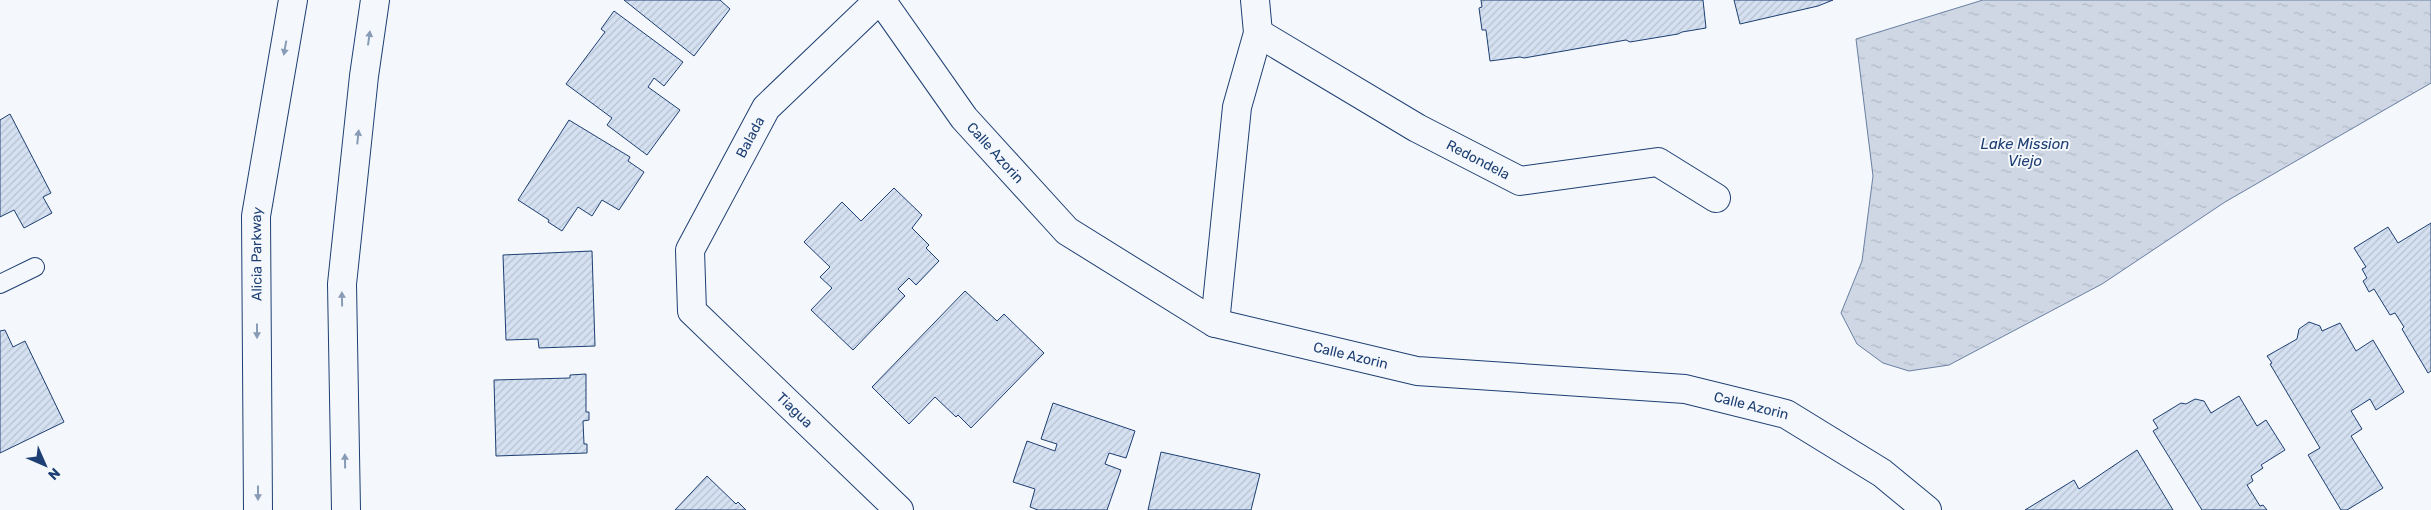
<svg xmlns="http://www.w3.org/2000/svg" width="2431" height="510" viewBox="0 0 2431 510" font-family="Rubik,sans-serif">
  <defs>
    <pattern id="water-ripples" width="26" height="14" patternUnits="userSpaceOnUse" patternTransform="scale(1.25)"><rect width="26" height="14" fill="#cfd7e4"/><path d="M2 4q2-2 4 0t4 0M15 11q2-2 4 0t4 0" fill="none" stroke="#b1bac7"/></pattern>
    <pattern id="building-hatch" width="6" height="6" patternUnits="userSpaceOnUse" patternTransform="scale(1.25)"><rect width="6" height="6" fill="#d5e0f0"/><path d="M-1 1l2-2M0 6l6-6M5 7l2-2" fill="none" stroke="#b6c1d1"/></pattern>
  </defs>
  <rect width="100%" height="100%" fill="#f4f7fb"/>
  <!-- water -->
  <polygon fill="url(#water-ripples)" stroke="#687fa3" points="1983,0 2431,0 2431,83 2225,202 2102,284 1949,365 1909,371 1883,363 1857,344 1841,313 1862,261 1873,176 1856,39"/>
  <!-- building -->
  <g fill="url(#building-hatch)" stroke="#1d3f73">
    <polygon points="624,0 720,0 730,9 694,56"/>
    <polygon points="1481,0 1703,0 1706,28 1682,32 1678,34 1630,42 1626,40 1524,58 1520,57 1490,61 1486,30 1482,30 1479,8 1482,7"/>
    <polygon points="1734,0 1833,0 1818,6 1740,24"/>
    <polygon points="614,11 683,62 664,86 654,78 648,87 680,110 647,155 607,125 612,118 566,84 605,32 601,29"/>
    <polygon points="10,114 51,193 43,197 52,213 24,228 14,210 0,217 0,120"/>
    <polygon points="569,120 630,157 628,161 644,172 619,210 602,200 592,216 578,207 562,231 548,222 549,220 518,200"/>
    <polygon points="894,188 922,215 912,228 929,245 926,248 939,261 916,285 909,278 898,289 905,296 853,350 811,310 832,288 820,277 830,267 804,242 842,202 861,221"/>
    <polygon points="2431,223 2431,371 2428,373 2402,329 2404,327 2395,313 2390,315 2374,289 2369,292 2363,281 2367,278 2362,269 2366,267 2354,248 2388,227 2398,243"/>
    <polygon points="592,251 595,346 539,348 538,339 506,340 503,255"/>
    <polygon points="965,291 997,321 1004,314 1044,353 971,428 958,415 956,417 935,397 909,424 872,387"/>
    <polygon points="2309,322 2320,326 2322,331 2340,323 2356,351 2373,340 2404,392 2376,410 2370,399 2351,411 2362,429 2351,436 2383,488 2347,510 2341,510 2308,455 2320,448 2270,364 2272,363 2267,356 2297,339 2299,329"/>
    <polygon points="5,330 13,347 25,341 64,422 0,453 0,331"/>
    <polygon points="586,374 586,412 589,412 589,420 583,421 584,444 587,444 587,453 496,456 494,380 570,378 570,375"/>
    <polygon points="2239,396 2257,426 2266,420 2285,450 2261,465 2263,468 2251,476 2253,481 2247,485 2260,506 2263,505 2267,510 2202,510 2153,431 2158,428 2153,420 2181,403 2186,404 2195,399 2204,401 2211,413"/>
    <polygon points="1053,403 1135,431 1126,458 1109,453 1105,464 1121,470 1107,510 1038,510 1030,507 1035,489 1013,482 1027,441 1055,451 1057,444 1041,439"/>
    <polygon points="2137,450 2173,510 2025,510 2074,480 2079,489"/>
    <polygon points="1161,452 1260,474 1251,510 1148,510"/>
    <polygon points="707,476 736,504 738,502 746,510 675,510"/>
  </g>
  <g fill="none" stroke-linecap="round" stroke-linejoin="round">
    <!-- service casing -->
    <g stroke="#1d3f73" stroke-width="20">
      <polyline id="service" points="0,284 35,267"/>
    </g>
    <!-- minor casing -->
    <g stroke="#1d3f73" stroke-width="30">
      <g id="minor">
        <path id="s1" d="M879,0L766,108L690,250L692,311L899,510"/>
        <path id="s2" d="M1258,33L1417,128L1520,181L1658,162L1716,198"/>
        <polyline points="1215,323 1237,107 1258,33 1255,0"/>
      </g>
    </g>
    <!-- tertiary casing -->
    <g stroke="#1d3f73" stroke-width="30">
      <g id="tertiary">
        <path id="s3" d="M881,0L964,118L1067,231L1215,323L1417,371L1685,389L1786,414L1882,473L1927,510"/>
      </g>
    </g>
    <!-- primary casing -->
    <g stroke="#1d3f73" stroke-width="30">
      <g id="primary">
        <path id="s4" d="M258,510L256,216L293,0"/>
        <polyline points="346,510 342,284 364,76 375,0"/>
      </g>
    </g>
    <!-- service -->
    <use href="#service" stroke="#f4f7fb" stroke-width="18"/>
    <!-- minor -->
    <use href="#minor" stroke="#f4f7fb" stroke-width="28"/>
    <!-- tertiary -->
    <use href="#tertiary" stroke="#f4f7fb" stroke-width="28"/>
    <!-- primary -->
    <use href="#primary" stroke="#f4f7fb" stroke-width="28"/>
  </g>
  <!-- one-way arrows -->
  <defs><path id="oneway-solid" d="M-6-.8H1V-3.2L6.5 0L1 3.2V.8H-6Z" transform="scale(1.25)"/></defs>
  <g fill="#889bb7">
    <use href="#oneway-solid" transform="translate(369 38) rotate(-82)"/>
    <use href="#oneway-solid" transform="translate(285 48) rotate(100)"/>
    <use href="#oneway-solid" transform="translate(358 137) rotate(-84)"/>
    <use href="#oneway-solid" transform="translate(342 299) rotate(-91)"/>
    <use href="#oneway-solid" transform="translate(257 331) rotate(90)"/>
    <use href="#oneway-solid" transform="translate(345 461) rotate(-91)"/>
    <use href="#oneway-solid" transform="translate(258 493) rotate(90)"/>
  </g>
  <g text-anchor="middle" stroke-width="4" stroke-linejoin="round" paint-order="stroke">
    <!-- street labels -->
    <g font-size="14" fill="#1d3f73" stroke="#f4f7fb">
      <text transform="translate(750 137) rotate(-62)" y="5">Balada</text>
      <text dy="5" stroke="none"><textPath href="#s3" startOffset="191">Calle Azorin</textPath></text>
      <text dy="5" stroke="none"><textPath href="#s2" startOffset="254">Redondela</textPath></text>
      <text dy="5" stroke="none"><textPath href="#s4" startOffset="256">Alicia Parkway</textPath></text>
      <text dy="5" stroke="none"><textPath href="#s3" startOffset="611">Calle Azorin</textPath></text>
      <text dy="5" stroke="none"><textPath href="#s3" startOffset="1016">Calle Azorin</textPath></text>
      <text dy="5" stroke="none"><textPath href="#s1" startOffset="521">Tiagua</textPath></text>
    </g>
    <!-- water labels -->
    <g font-size="15" font-style="italic" fill="#1d3f73" stroke="#f4f7fb">
      <text x="2025" y="149">Lake Mission<tspan x="2025" dy="17">Viejo</tspan></text>
    </g>
  </g>
  <!-- north arrow -->
  <g transform="translate(45 465) rotate(135)" stroke="#f4f7fb" stroke-width="4" paint-order="stroke">
  <path d="M0-4L9 19L0 12L-9 19Z" fill="#1d3f73"/>
  <text y="-8" font-size="14" font-weight="bold" text-anchor="middle" fill="#1d3f73">N</text>
  </g>
</svg>
